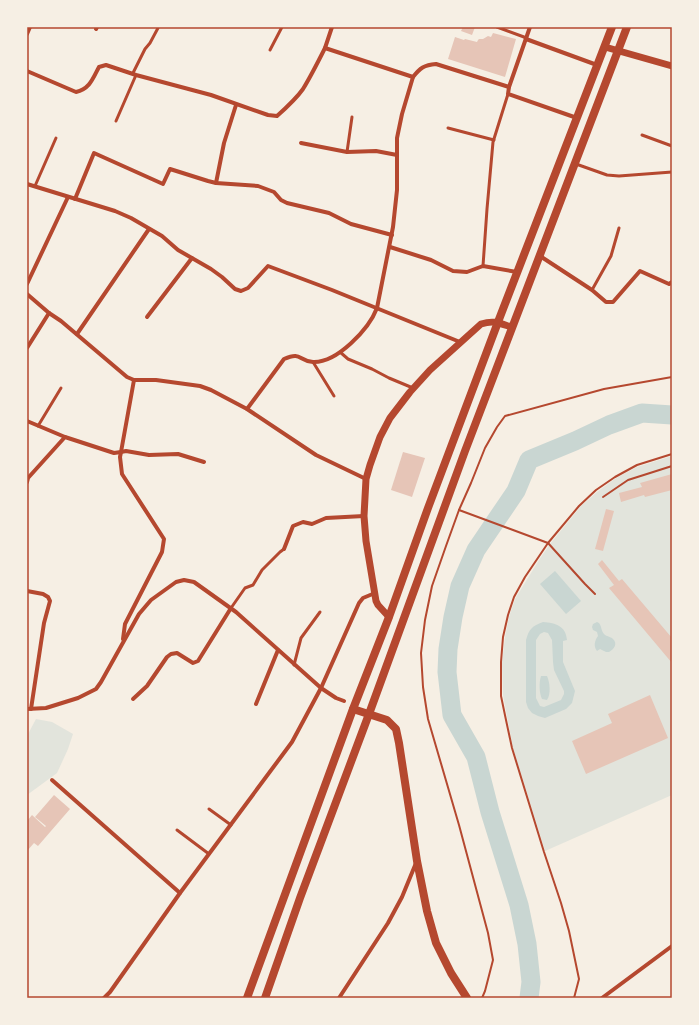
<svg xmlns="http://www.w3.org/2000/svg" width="699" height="1025" viewBox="0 0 699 1025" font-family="Commissioner,sans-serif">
  <rect width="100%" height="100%" fill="#f6efe4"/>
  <!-- green -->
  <g fill="#e2e4dc">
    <polygon points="672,456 672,795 545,851 513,748 503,695 502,663 505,637 509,617 515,599 539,560 550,544 581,506 597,492 616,478 637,467"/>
    <polygon points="36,719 52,722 73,734 68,749 57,773 27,795 27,736"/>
  </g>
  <!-- water -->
  <g fill="#c9d6d2" fill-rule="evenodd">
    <polygon points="555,571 581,601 566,614 540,584"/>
    <path d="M543,622C556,623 566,626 567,640L563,641V662L575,691L572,703L566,709L545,718L538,716L532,713L528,708L526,702V640C529,629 532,626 543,622ZM544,632L548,633L552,640L553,662L554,670L564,691V694L561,700L544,707L540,706L536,698V640L540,634Z"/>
    <path d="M597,622L599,623C602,627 601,631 604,634C607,637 610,636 613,639C618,644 614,649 609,652H606L600,649L597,651C593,646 595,640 598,636L597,632L593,630L592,627L593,624Z"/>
    <path d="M541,676H547C550,683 551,694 547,700L542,699C539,693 539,682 541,676Z"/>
  </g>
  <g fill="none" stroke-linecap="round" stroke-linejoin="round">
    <!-- river -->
    <polyline stroke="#c9d6d2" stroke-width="19" points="529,998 531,982 527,944 519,905 490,812 476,757 452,715 447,672 448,649 453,617 460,586 476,550 516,491 529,460 575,441 609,425 642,413 672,415"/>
  </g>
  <!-- building -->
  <g fill="#e6c5b7">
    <polygon points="463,27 475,27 472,35 461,31"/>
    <polygon points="493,33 516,39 505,77 448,59 455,37 464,40 465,39 477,42 478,40 479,39 483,39 488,36 491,37"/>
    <polygon points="403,452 425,458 412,497 391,490"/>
    <polygon points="672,474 672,490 645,497 644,495 621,502 619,493 642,487 640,483"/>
    <polygon points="606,509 614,511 603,551 595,549"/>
    <polygon points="602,560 619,581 622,579 672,638 672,663 609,588 614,585 598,564"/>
    <polygon points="650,695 668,738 586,774 572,741 612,723 608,714"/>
    <polygon points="54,795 70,809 38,846 34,843 27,851 27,821 32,815 45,827 46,826 35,817"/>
  </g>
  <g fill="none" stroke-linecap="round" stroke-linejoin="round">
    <!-- path -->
    <g stroke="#b5482f" stroke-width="2">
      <polyline points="603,497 628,480 672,466"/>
      <polyline points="459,510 548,543 585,584 595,594"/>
      <polyline points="482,998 485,991 493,960 488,933 459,825 428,719 423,687 421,653 425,620 432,586 446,546 459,510 471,483 485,448 497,427 505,416 604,389 672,377"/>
      <polyline points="574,998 579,979 569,931 561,903 544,852 512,748 506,720 501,696 501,662 503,637 508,615 514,597 525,577 548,543 579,506 596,490 615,477 637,465 672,454"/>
    </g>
    <!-- service -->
    <g stroke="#b5482f" stroke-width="3">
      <polyline points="497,27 524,37 526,39"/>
      <polyline points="270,50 282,27"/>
      <polyline points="133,73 145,49 150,43 158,28"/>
      <polyline points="116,121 136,75"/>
      <polyline points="448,128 494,140"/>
      <polyline points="642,135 672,146"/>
      <polyline points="347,152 352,117"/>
      <polyline points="576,164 607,175 619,176 672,172"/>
      <polyline points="35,186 56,138"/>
      <polyline points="483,266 487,209 493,142 508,94"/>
      <polyline points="592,290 611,256 619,228"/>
      <polyline points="340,352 348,359 372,369 389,378 413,388"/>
      <polyline points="313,362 334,396"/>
      <polyline points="38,426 61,388"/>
      <polyline points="231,608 245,588 253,585 262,570 280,552 284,549"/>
      <polyline points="294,665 301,638 320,612"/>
      <polyline points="209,809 231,825"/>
      <polyline points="177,830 209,854"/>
    </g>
    <!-- minor -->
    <g stroke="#b5482f" stroke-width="4">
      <polyline points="530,27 509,87 508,94 577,118"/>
      <polyline points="96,29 97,27"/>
      <polyline points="27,34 30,27"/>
      <polyline points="526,39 597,65"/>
      <polyline points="325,48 332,27"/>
      <path d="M27,71L76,92C90,89 93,78 99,67L106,65L136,75L211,95L268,115L277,116C286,108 296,99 303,89C311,76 318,62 325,48L413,77L402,114L397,138V190L393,227L377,308C369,329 337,363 313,362C298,361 302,351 284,359L247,409"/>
      <path d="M413,77C420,68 424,65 436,64L509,87"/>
      <polyline points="301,143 347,152 376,151 397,155"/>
      <polyline points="216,183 224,143 236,105"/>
      <polyline points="27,184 115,211 131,218 162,236 178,250 211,269 222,277 235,289 241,291 248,288 268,266 332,290 460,342"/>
      <polyline points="75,199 94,153 163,184 170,169 208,181 216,183 258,186 274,192 281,200 287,203 329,213 351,224 392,235"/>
      <polyline points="390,247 431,260 453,271 467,272 483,266 517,272"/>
      <polyline points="540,256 592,290 606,302 613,302 640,271 669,284 672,282"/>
      <polyline points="27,284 68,197"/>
      <polyline points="27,294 49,313 61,321 127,377 134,380 156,380 200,386 211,390 247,409 316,455 366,479"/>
      <polyline points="147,317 192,258"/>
      <polyline points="77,334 149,229"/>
      <polyline points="27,348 49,313"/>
      <polyline points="27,421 65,437"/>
      <polyline points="27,482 28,478 65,437 114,453 121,452 134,380"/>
      <polyline points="284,549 293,526 303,522 312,524 326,518 364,516"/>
      <polyline points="27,591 43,594 48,597 50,601 44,623 31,709"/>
      <polyline points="123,639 125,624 162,552 164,539 122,474 120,457 121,452 126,451 149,455 178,454 204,462"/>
      <polyline points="133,699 147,686 167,657 171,654 177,653 193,663 198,661 231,608"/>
      <polyline points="256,704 278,650"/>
      <polyline points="27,709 46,708 78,698 96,689 101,682 139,614 151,600 176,582 184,580 194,582 236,612 321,688 336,698 344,701"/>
      <polyline points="52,780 180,893"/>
      <polyline points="104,998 110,992 180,893 292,742 321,688 359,603 363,598 375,593"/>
      <polyline points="339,998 388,923 402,897 416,863"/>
      <polyline points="602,998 672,946"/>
    </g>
    <!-- tertiary -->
    <g stroke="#b5482f" stroke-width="7">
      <polyline points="605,47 672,66"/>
      <path d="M389,617L378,605L376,601L366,541L364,516L366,479L370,465L380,437L390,418L410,392L430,370L481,324C494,320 499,323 511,327"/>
    </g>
    <!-- secondary -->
    <g stroke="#b5482f" stroke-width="8">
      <polyline points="353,709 387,720 396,729 399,743 417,861 427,911 436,943 451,973 467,998"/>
      <polyline points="247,998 353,709 389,617 428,508 498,322 612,27"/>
      <polyline points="265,998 300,898 369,714 465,451 627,27"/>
    </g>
  </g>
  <!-- border -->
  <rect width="699" height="1025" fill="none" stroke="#f6efe4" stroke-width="56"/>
  <rect x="28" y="28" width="643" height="969" fill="none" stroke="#b5482f" stroke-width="1.5"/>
</svg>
